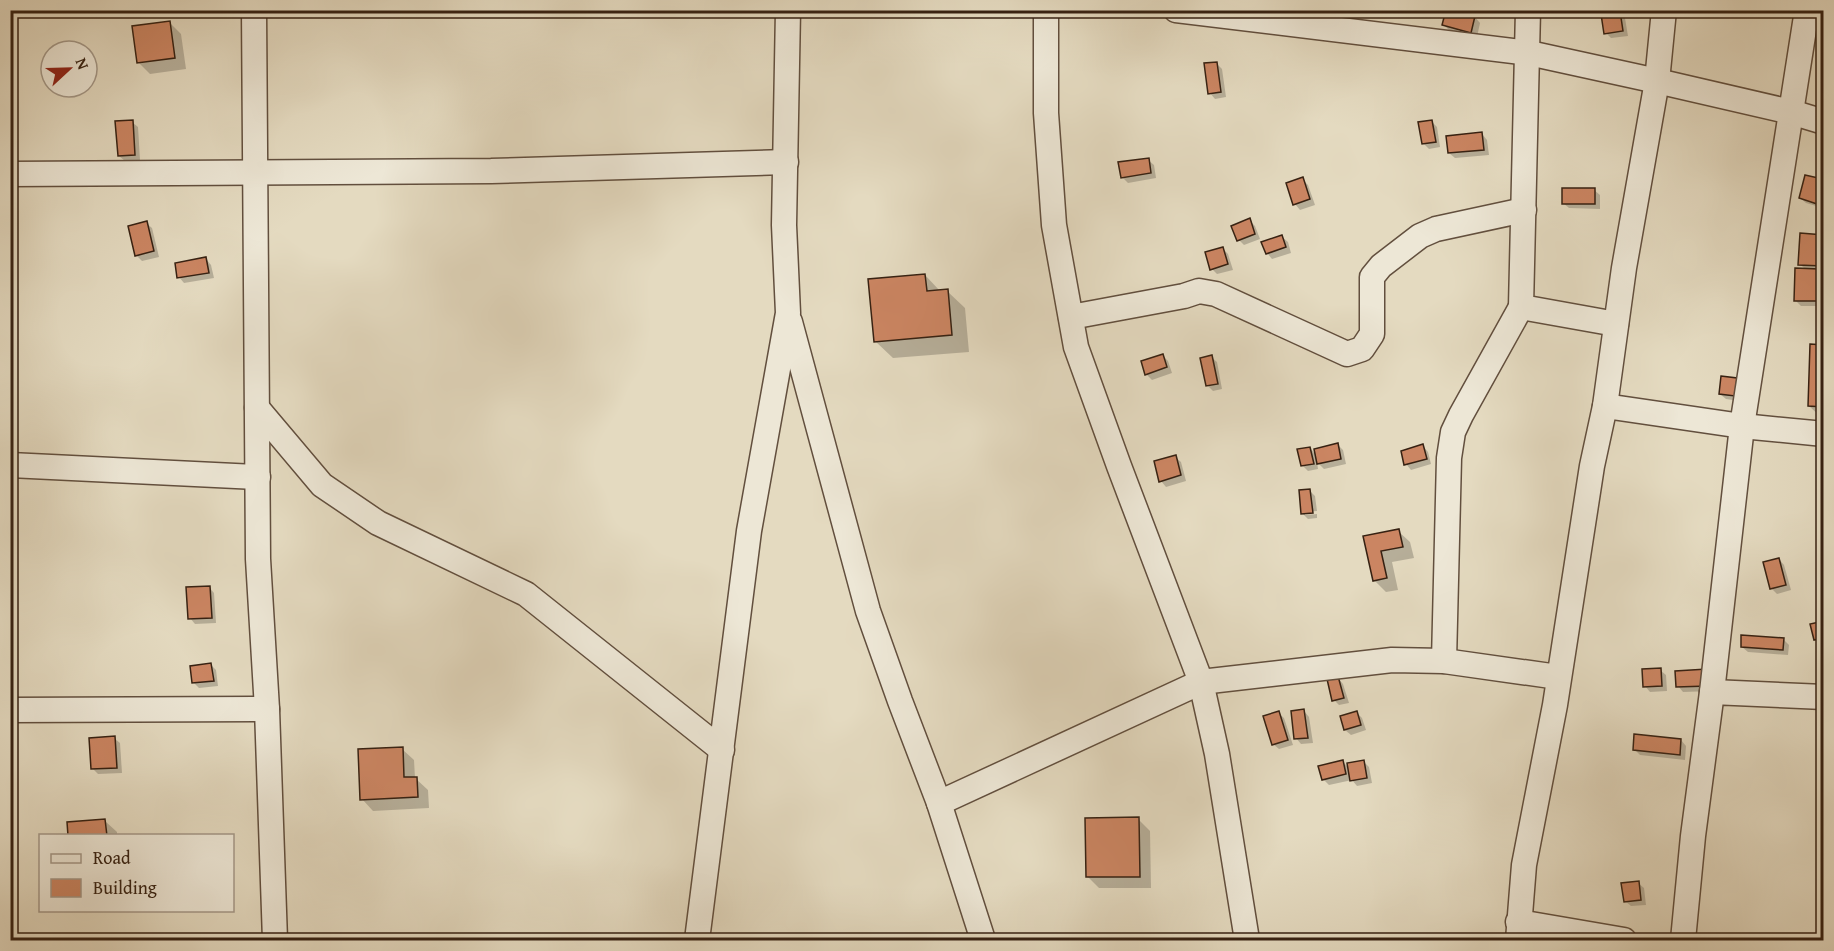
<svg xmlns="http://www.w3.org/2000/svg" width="1834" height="951" viewBox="0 0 1834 951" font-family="'Gentium Book Plus',serif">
  <rect width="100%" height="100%" fill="#e4dac0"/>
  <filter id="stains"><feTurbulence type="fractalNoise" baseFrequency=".00333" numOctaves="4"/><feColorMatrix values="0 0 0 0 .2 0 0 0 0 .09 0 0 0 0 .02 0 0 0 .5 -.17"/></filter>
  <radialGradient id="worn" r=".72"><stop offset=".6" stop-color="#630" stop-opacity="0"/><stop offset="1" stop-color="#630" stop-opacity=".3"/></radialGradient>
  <!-- shadow -->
  <g fill="#0003">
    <polygon points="1447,11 1475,17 1480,23 1477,37 1449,30 1444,25"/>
    <polygon points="1619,12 1625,18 1628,36 1611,38 1606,33"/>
    <polygon points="169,22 181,34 186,69 150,74 138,62"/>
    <polygon points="1217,64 1222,69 1226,97 1215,99 1210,93"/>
    <polygon points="132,122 138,127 140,160 125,161 119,156"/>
    <polygon points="1432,122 1437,127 1440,147 1429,149 1423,143"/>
    <polygon points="1482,134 1487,140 1489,155 1455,158 1449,153"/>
    <polygon points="1148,160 1154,165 1156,178 1128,183 1122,177"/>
    <polygon points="1806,176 1824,182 1823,208 1806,203 1800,198"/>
    <polygon points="1302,179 1308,185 1315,205 1300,210 1295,204 1287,184"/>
    <polygon points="1594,190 1600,195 1600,209 1569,208 1563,203"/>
    <polygon points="1249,220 1255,226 1260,239 1244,245 1239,240"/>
    <polygon points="146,223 152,228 159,257 142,261 136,255"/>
    <polygon points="1824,236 1824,271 1819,270 1824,275 1824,306 1801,306 1796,301 1806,270 1800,264"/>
    <polygon points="1282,237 1288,242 1291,253 1272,259 1267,253"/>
    <polygon points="1222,248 1228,254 1233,270 1217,274 1212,269"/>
    <polygon points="206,259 211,265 214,278 184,283 179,277"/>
    <polygon points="925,275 940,291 947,291 965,308 969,352 893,358 875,341"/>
    <polygon points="1824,347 1824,418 1821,417 1809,406"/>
    <polygon points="1162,355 1168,361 1172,373 1152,380 1147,375 1142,362"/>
    <polygon points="1211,357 1217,362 1222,389 1213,391 1207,385"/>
    <polygon points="1736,379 1742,385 1740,401 1726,399 1720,394"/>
    <polygon points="1338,445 1343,450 1346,464 1324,469 1317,462 1318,469 1308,471 1302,465 1310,448 1316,455"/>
    <polygon points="1423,446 1428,452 1431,464 1411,470 1406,464"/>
    <polygon points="1175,457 1181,462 1186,481 1166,487 1161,481"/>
    <polygon points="1309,490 1315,496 1317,511 1305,512 1305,515 1317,514 1317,518 1308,519 1302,513"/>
    <polygon points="1398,531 1410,542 1414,558 1392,562 1398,590 1386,592 1374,580 1365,537"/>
    <polygon points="1779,559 1784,565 1791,590 1777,594 1772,589"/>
    <polygon points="209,587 214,593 216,623 195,624 190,618"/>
    <polygon points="1824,623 1824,648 1815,640"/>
    <polygon points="1783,639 1789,645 1788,655 1748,652 1742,647"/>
    <polygon points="211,665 216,670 218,686 199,688 194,683"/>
    <polygon points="1660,670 1666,675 1667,691 1650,692 1645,686"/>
    <polygon points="1677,672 1713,691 1683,692 1678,686"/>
    <polygon points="1338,678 1343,684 1349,703 1339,705 1334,700"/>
    <polygon points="1304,711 1309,717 1313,743 1301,744 1296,738"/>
    <polygon points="1278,713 1284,718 1293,745 1279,749 1273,744"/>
    <polygon points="1357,713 1362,718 1366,730 1351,735 1345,730 1342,717"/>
    <polygon points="114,738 120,743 122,773 98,774 93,769"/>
    <polygon points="1681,740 1686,746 1685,760 1640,755 1634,749"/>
    <polygon points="402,749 414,760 415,778 428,790 429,808 373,811 362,799"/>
    <polygon points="1343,762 1350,769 1364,762 1369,767 1372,783 1357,786 1352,780 1329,785 1323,779"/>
    <polygon points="1138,819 1150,831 1151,888 1099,888 1088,877"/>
    <polygon points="105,821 117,832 117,836 70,836"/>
    <polygon points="1638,883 1644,888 1646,905 1631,906 1625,901"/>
  </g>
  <!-- building -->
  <g fill="#cb8562" stroke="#362112" stroke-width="1.5">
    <polygon points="1446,10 1475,16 1471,33 1442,25"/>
    <polygon points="1620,11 1623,31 1604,34 1601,14"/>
    <polygon points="170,21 175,58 137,63 132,26"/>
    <polygon points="1217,62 1221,92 1208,94 1204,63"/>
    <polygon points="133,120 135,155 118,156 115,121"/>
    <polygon points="1432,120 1436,142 1422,144 1418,122"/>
    <polygon points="1482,132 1484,150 1448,153 1446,136"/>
    <polygon points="1149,158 1151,173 1121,178 1118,162"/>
    <polygon points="1805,175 1823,179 1817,204 1799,198"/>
    <polygon points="1303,177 1310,199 1293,205 1286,183"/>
    <rect x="1562" y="188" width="33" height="16"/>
    <polygon points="1250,218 1255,234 1237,241 1231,226"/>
    <polygon points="147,221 154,251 135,256 128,226"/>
    <polygon points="1800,233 1824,235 1823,266 1798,265"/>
    <polygon points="1282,235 1286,247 1266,254 1261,242"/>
    <polygon points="1223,247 1228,264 1210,270 1205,252"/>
    <polygon points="206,257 209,273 177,278 175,263"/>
    <polygon points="1795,268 1819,269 1819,301 1794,301"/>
    <polygon points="925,274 927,291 948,289 952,335 874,342 868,279"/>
    <polygon points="1810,344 1824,345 1824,407 1808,406"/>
    <polygon points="1163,354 1167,367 1145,375 1141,361"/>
    <polygon points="1212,355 1218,384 1206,386 1200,358"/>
    <polygon points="1721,376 1737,378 1735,396 1719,394"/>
    <polygon points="1338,443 1341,459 1317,464 1314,449"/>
    <polygon points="1423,444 1427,459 1404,465 1401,451"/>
    <polygon points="1310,447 1314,464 1301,466 1297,449"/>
    <polygon points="1176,455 1181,475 1159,482 1154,461"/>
    <polygon points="1310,489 1313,513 1301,514 1299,490"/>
    <polygon points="1399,529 1403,547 1381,551 1387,578 1373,581 1363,536"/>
    <polygon points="1779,558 1786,585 1770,589 1763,562"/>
    <polygon points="210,586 212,618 188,619 186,587"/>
    <polygon points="1824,621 1824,638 1814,640 1810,624"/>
    <polygon points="1741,635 1784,638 1783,650 1741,647"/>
    <polygon points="211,663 214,681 192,683 190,666"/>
    <polygon points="1661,668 1662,686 1643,687 1642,669"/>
    <polygon points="1707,669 1708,686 1676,687 1675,671"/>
    <polygon points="1338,676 1344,698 1332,701 1327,679"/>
    <polygon points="1304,709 1308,738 1294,739 1291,711"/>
    <polygon points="1279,711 1288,740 1272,745 1263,716"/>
    <polygon points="1357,711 1361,725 1344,730 1340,716"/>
    <polygon points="1634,734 1681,739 1680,755 1633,750"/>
    <polygon points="115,736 117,768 91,769 89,738"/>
    <polygon points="403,747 404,777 417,777 418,797 360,800 358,749"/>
    <polygon points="1343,760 1346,774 1322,780 1318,766"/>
    <polygon points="1364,760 1367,778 1350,781 1347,763"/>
    <polygon points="1139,817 1140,877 1086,877 1085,818"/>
    <polygon points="105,819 107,836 68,836 67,822"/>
    <polygon points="1639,881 1641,900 1624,902 1621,883"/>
  </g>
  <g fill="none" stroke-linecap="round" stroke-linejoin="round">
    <!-- minor casing -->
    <g stroke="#624f3e" stroke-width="27">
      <g id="minor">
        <polyline points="254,10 258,559 267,709 275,940"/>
        <polyline points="1046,10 1046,113 1054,225 1076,347 1119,466 1201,682 1217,754 1247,940"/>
        <polyline points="1176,10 1529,53 1657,81 1791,112 1824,122"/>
        <polyline points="1528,10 1521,307 1616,324"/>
        <polyline points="10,174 491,171 786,162"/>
        <polyline points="1071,317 1184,296 1199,291 1216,294 1347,354 1362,349 1372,334 1372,277 1381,266 1420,236 1436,229 1524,210"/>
        <polyline points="790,322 868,611 900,701 939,803 983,940"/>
        <polyline points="1605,406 1742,426 1824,434"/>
        <polyline points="257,408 322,485 378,523 526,594 722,750"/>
        <polyline points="10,465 258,477"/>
        <polyline points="1444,661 1449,458 1453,432 1461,415 1521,307"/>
        <polyline points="1712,692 1742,426 1807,10"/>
        <polyline points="10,710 267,709"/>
        <polyline points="939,803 1201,682 1392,660 1444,661 1558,677"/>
        <polyline points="1518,922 1624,940"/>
        <polyline points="697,940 749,531 788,313 784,225 788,10"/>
        <polyline points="1518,940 1524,865 1555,705 1592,466 1605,406 1624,268 1657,81 1664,10"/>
        <polyline points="1683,940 1693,836 1712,692 1824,697"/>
      </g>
    </g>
    <!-- minor -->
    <use href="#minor" stroke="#ede7d6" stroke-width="24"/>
  </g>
  <!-- margin -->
  <rect width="1834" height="951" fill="none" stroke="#e4dac0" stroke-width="36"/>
  <rect x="12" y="12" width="1810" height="927" fill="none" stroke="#362112" stroke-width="3"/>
  <rect x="18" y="18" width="1798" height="915" fill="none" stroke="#362112" stroke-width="1.5"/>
  <!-- legend -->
  <rect x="39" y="834" width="195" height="78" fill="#ede7d6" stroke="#a49888" stroke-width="1.5"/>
  <rect x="51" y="854" width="30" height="9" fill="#ede7d6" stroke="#a49888" stroke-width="1.5"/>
  <text x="93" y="864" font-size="18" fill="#362112">Road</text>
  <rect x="51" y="879" width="30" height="18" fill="#cb8562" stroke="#a49888" stroke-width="1.5"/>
  <text x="93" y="894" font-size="18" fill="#362112">Building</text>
  <!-- north arrow -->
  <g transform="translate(69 69) rotate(68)"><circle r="28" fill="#ede7d6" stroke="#a49888" stroke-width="1.5"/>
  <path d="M0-4.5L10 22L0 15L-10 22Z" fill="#8f2418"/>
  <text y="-9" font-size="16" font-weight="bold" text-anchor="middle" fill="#362112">N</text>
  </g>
  <rect width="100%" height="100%" filter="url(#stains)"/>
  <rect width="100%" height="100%" fill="url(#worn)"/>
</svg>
